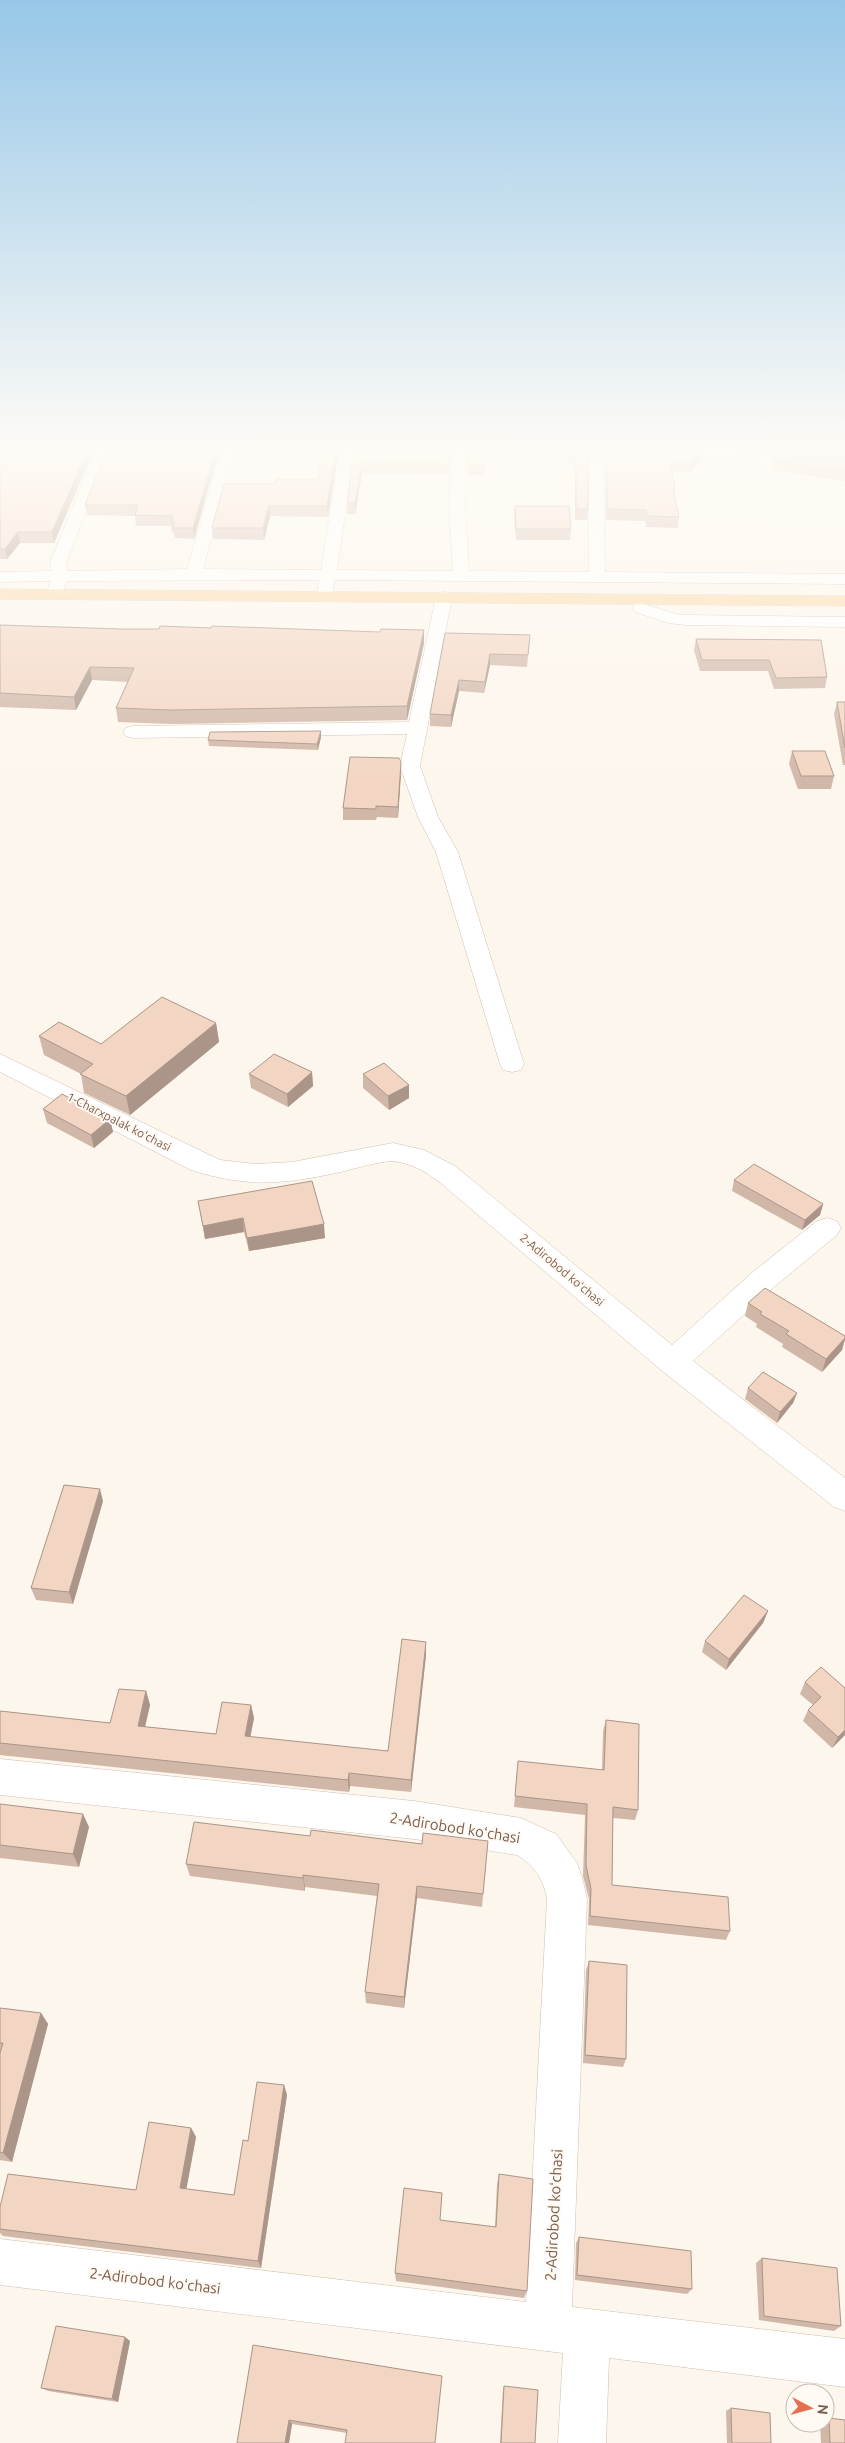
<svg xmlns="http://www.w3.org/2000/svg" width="845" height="2443" viewBox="0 0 845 2443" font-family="Ubuntu,sans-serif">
  <rect width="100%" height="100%" fill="#fdf6ec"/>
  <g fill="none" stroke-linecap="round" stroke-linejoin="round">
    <!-- minor casing -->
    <g stroke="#d1beb0" stroke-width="1">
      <g id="minor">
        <polygon points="98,445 112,445 66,563 68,571 187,569 223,445 237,445 203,569 321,570 341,445 355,445 337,570 453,571 449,505 453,445 467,445 465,505 469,571 589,572 589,461 596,457 603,461 605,572 845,574 845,584 335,580 331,598 319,598 317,594 319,580 67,581 61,595 49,595 47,591 51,581 0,582 0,572 52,571 50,563"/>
        <polygon points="659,445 691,445 845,469 845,477 666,449"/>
        <polygon points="444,592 450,593 452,597 420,766 438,817 458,852 524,1064 521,1070 512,1072 503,1070 500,1064 436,852 418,817 400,766 407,734 133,738 126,736 123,732 126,728 133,726 409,722 436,597 438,593"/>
        <polygon points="641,603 676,614 686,615 845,617 845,627 686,625 668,623 635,612 633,608 635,604"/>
        <path d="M0,1054L220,1160L256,1164L292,1162L393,1143L424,1150L455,1166L672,1345L754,1271L817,1221L827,1218L837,1221L841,1228L837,1235L774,1287L693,1361L845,1478V1511L834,1507L661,1370L437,1180C423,1170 410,1163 393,1161C374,1162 355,1169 336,1173C281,1185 245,1187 191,1170L0,1072Z"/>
        <path d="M0,1759L414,1801L521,1818L556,1834L577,1863L582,1877L587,1899L572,2307L845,2339V2387L609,2358L606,2443H558L563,2353L0,2285V2239L526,2302L547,1899C544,1880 534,1865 517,1855L414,1839L0,1795Z"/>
      </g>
    </g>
    <!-- major casing -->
    <g stroke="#dad1cd" stroke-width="1">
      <polygon id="major" points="0,589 845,596 845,606 0,599"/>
    </g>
    <!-- minor -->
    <use href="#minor" fill="#fff" fill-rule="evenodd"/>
    <!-- major -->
    <use href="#major" fill="#fbd9a5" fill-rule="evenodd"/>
  </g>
  <!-- wall -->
  <g fill="#d1b7a8">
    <polygon points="0,445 96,445 54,543 20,543 7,559 0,559"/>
    <polygon points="221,445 194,539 175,538 174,533 172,533 171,526 136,526 135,516 87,515 85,505"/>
    <polygon points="355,445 452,445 449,474 362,473 355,514 347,514 347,503"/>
    <polygon points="469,445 696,445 702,457 690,473 672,471 675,488 674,495 679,517 678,528 646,527 645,521 606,520 605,461 597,455 588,461 588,509 587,520 575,520 575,463 535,456 486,456 486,475 468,475"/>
    <polygon points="845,445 845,467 782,457 784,447"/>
    <polygon points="774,460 845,468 845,481 773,470"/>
    <polygon points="337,461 328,517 270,516 264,540 213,539 212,528 275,484 318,479"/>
    <polygon points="515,506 571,529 570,540 516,540 514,517"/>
    <polygon points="0,625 120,629 380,632 424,630 424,643 407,720 173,724 118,722 116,708 128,682 92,680 76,710 0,707"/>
    <polygon points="445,633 530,635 527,667 490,665 484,693 459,691 451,727 430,726 430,714"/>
    <polygon points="696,639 827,677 825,688 774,689 768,671 700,671 694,650"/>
    <polygon points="837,702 845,702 845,765 843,765 834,714"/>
    <polygon points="321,731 321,737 318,750 209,746 208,740"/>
    <polygon points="792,751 834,776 831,789 798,789 789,764"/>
    <polygon points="401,762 398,818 377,817 376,820 343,820 343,808"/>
    <polygon points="216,1023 219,1042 130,1115 84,1093 81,1074 44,1055 39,1036 101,1044"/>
    <polygon points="312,1072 313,1086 288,1107 251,1088 249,1074"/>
    <polygon points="363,1074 409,1085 409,1098 389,1110 363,1088"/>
    <polygon points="43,1109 110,1119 113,1132 94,1148 47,1123"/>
    <polygon points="734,1180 823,1204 820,1215 802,1230 732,1191"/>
    <polygon points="198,1201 325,1238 249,1251 244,1232 205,1239"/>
    <polygon points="748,1303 845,1336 845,1340 842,1350 822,1372 782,1347 783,1344 756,1327 757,1324 745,1316"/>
    <polygon points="748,1388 797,1393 793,1403 777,1423 745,1399"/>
    <polygon points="103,1501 73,1604 36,1600 31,1588"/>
    <polygon points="768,1611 763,1623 726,1670 702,1652 705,1641"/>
    <polygon points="426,1655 411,1792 350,1786 349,1792 0,1755 0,1711 110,1723 146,1691 150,1705 145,1727 216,1734 251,1705 254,1718 250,1737 388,1751"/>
    <polygon points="821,1667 845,1735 832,1748 803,1721 808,1710 813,1705 800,1694 805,1682"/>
    <polygon points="606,1720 638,1810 635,1820 613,1818 612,1885 730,1931 726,1940 588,1925 589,1899 583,1876 585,1815 514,1807 517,1772 602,1770 603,1731"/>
    <polygon points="0,1804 89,1827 79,1867 0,1858"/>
    <polygon points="310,1836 422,1844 488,1841 482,1907 417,1898 404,2008 366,2003 365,1992 377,1896 305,1887 305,1891 190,1876 186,1864"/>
    <polygon points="589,1961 626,2059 623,2067 583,2063 586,1970"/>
    <polygon points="0,2008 41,2013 48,2024 12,2162 0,2160"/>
    <polygon points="284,2085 287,2095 261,2268 3,2236 0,2233 0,2207 136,2190 191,2128 196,2137 186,2189 234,2195 248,2141"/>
    <polygon points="499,2174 527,2291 524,2298 396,2281 395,2273 440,2220 495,2227 497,2184"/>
    <polygon points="579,2237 692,2289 687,2294 575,2280 576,2243"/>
    <polygon points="762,2258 841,2326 834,2331 759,2320 756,2263"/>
    <polygon points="130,2341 118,2402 48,2391 41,2388"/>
    <polygon points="253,2345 442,2376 347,2433 292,2424 289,2443 237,2443"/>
    <polygon points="504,2386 535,2443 500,2443 503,2390"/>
    <polygon points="731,2408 771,2443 727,2443 726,2411"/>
    <polygon points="829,2418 845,2443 821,2443 820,2423 825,2423 825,2419"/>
  </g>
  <!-- shaded-wall -->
  <g fill="#aa9588">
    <polygon points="90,445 96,445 54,543 52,532"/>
    <polygon points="217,445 221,445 194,539 193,528"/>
    <polygon points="451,445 452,445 449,474 449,464"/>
    <polygon points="598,445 597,455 587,461 588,451"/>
    <polygon points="704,446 702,457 690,473 691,463"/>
    <polygon points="336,450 337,461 328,517 327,506"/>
    <polygon points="362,463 362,473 355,514 355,503"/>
    <polygon points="269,506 270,516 264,540 263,528"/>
    <polygon points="18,532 20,543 7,559 5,549"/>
    <polygon points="424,630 424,643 407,720 407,706"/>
    <polygon points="490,654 490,665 484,693 485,682"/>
    <polygon points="90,667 92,680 76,710 74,697"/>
    <polygon points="459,680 459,691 451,727 451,715"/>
    <polygon points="321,731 321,737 318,750 317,744"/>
    <polygon points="401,762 401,774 398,818 398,807"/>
    <polygon points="216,1023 219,1042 130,1115 126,1096"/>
    <polygon points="312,1072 313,1086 288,1107 287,1094"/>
    <polygon points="409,1085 409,1098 389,1110 388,1096"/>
    <polygon points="110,1119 113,1132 94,1148 91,1135"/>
    <polygon points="823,1204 820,1215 802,1230 805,1220"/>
    <polygon points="243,1218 244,1232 205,1239 203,1226"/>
    <polygon points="324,1224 325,1238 249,1251 247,1238"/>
    <polygon points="845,1338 842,1350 822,1372 826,1359"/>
    <polygon points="797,1393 793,1403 777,1423 780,1412"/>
    <polygon points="100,1489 103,1501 73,1604 69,1592"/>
    <polygon points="768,1611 763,1623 726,1670 729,1659"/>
    <polygon points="426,1642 426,1655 411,1792 411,1780"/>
    <polygon points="146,1691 150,1705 142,1739 138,1726"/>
    <polygon points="251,1705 254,1718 248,1749 245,1736"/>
    <polygon points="845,1730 845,1735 832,1748 838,1737"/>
    <polygon points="349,1773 350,1786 349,1792 348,1780"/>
    <polygon points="83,1814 89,1827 79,1867 73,1854"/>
    <polygon points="303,1875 305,1887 305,1891 303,1878"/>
    <polygon points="417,1886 417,1898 404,2008 404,1997"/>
    <polygon points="41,2013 48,2024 12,2162 3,2153"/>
    <polygon points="284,2085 287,2095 261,2268 258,2261"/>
    <polygon points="191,2128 196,2137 185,2197 180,2188"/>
    <polygon points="125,2337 130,2341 118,2402 112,2399"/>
    <polygon points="289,2420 292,2424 289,2443 285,2443"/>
  </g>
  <!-- building -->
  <g fill="#f3d5c3" stroke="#aa9588">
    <polygon points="0,445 90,445 52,532 18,532 5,549 0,549"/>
    <polygon points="109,445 217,445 193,528 173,528 175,522 171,522 173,516 135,515 138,505 85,505"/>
    <polygon points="355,445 451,445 449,464 362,463 355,503 347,503"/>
    <polygon points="469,445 696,445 704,446 691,463 670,460 675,488 673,488 679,517 647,516 646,510 607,509 606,450 598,445 588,451 588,509 576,509 576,452 536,446 486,445 486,464 468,464"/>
    <polygon points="786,445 845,445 845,457 784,447"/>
    <polygon points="323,450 336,450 327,506 269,506 263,528 212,528 224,484 275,484 276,479 318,479"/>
    <polygon points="776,458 845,468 845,471 774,460"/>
    <polygon points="515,506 569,506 571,529 516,529"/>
    <polygon points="0,625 120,629 159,629 160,626 211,628 212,626 380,632 381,629 424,630 407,706 171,710 116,708 134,668 90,667 74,697 0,693"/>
    <polygon points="445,633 530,635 528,655 490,654 485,682 459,680 451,715 430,714"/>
    <polygon points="696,639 821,640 827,677 776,678 769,660 702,660"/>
    <polygon points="837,702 845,702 845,748"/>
    <polygon points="321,731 317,744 208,740 210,732"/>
    <polygon points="792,751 825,751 834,776 801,776"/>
    <polygon points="350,757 399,758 401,762 398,807 376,806 376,809 343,808"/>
    <polygon points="162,997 216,1023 126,1096 80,1074 93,1064 39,1036 59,1022 101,1044"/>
    <polygon points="274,1054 312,1072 287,1094 249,1074"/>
    <polygon points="384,1063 409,1085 388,1096 363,1074"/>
    <polygon points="62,1094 110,1119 91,1135 43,1109"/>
    <polygon points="754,1164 823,1204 805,1220 734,1180"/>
    <polygon points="312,1181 324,1224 247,1238 243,1218 203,1226 198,1201"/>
    <polygon points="765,1288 845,1336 845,1338 826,1359 786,1334 789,1331 760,1314 762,1312 748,1303"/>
    <polygon points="763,1372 797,1393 780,1412 748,1388"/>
    <polygon points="64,1485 100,1489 69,1592 31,1588"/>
    <polygon points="744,1595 768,1611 729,1659 705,1641"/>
    <polygon points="402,1639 426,1642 411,1780 349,1773 348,1780 0,1743 0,1711 110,1723 119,1689 146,1691 138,1726 216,1734 222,1702 251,1705 245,1736 388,1751"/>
    <polygon points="821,1667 845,1688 845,1730 838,1737 808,1710 821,1697 805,1682"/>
    <polygon points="606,1720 639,1724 638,1810 613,1807 612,1885 728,1897 730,1931 590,1916 591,1889 586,1865 587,1804 515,1796 518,1761 604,1770"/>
    <polygon points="0,1804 83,1814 73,1854 0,1845"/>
    <polygon points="194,1822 310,1836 311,1830 422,1844 423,1833 488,1841 483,1894 417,1886 404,1997 365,1992 379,1884 303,1875 303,1878 186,1864"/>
    <polygon points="589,1961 627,1965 626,2059 585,2055"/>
    <polygon points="0,2008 41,2013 3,2153 0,2152 0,2053 3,2043 0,2043"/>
    <polygon points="257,2082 284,2085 258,2261 0,2229 0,2207 8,2174 136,2190 149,2122 191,2128 180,2188 234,2195 243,2140 248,2141"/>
    <polygon points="499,2174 533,2179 527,2291 395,2273 404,2188 442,2193 440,2220 496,2227"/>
    <polygon points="579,2237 691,2251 692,2289 577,2275"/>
    <polygon points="762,2258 837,2268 841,2326 764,2316"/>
    <polygon points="56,2326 125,2337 112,2399 41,2388"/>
    <polygon points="253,2345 442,2376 435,2443 345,2443 347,2430 289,2420 285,2443 237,2443"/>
    <polygon points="504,2386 538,2390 535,2443 501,2443"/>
    <polygon points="731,2408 770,2413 771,2443 732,2443"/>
    <polygon points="829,2418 845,2420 845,2443 830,2443"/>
  </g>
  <!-- sky -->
  <linearGradient id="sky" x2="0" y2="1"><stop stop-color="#97c7e8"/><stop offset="0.57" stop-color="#fefbf6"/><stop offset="1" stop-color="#fefbf6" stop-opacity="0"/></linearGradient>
  <rect width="845" height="787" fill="url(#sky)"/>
  <g text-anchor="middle" stroke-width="4" stroke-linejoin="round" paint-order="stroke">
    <!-- street labels -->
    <g font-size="12" fill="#7a5c4d" stroke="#fffaf3">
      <text transform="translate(119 1122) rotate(27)" y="4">1-Charxpalak koʻchasi</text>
      <text transform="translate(562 1270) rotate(40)" y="4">2-Adirobod koʻchasi</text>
    </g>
    <!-- near-street labels -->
    <g font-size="15" fill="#7a5c4d" stroke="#fffaf3">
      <text transform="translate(455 1828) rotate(9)" y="5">2-Adirobod koʻchasi</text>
      <text transform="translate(554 2215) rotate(-87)" y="5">2-Adirobod koʻchasi</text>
      <text transform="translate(155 2281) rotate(7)" y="5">2-Adirobod koʻchasi</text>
    </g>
  </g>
  <!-- north arrow -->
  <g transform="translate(810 2408) rotate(96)"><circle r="24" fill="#fffaf3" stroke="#cabbb1"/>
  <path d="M0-4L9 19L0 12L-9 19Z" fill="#e76f51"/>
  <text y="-8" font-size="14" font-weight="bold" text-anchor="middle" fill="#7a5c4d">N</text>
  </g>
</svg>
